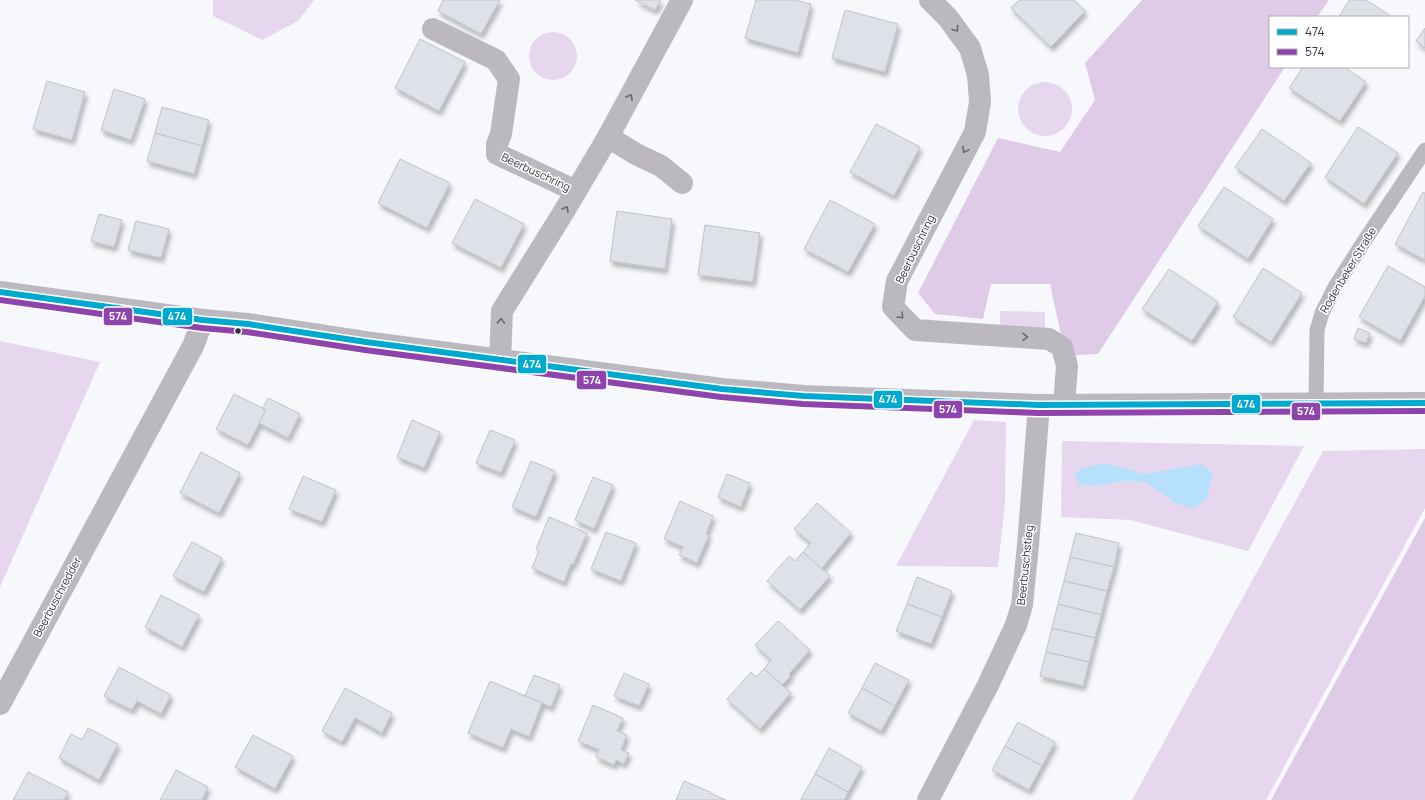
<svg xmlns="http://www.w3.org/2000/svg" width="1425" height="800" viewBox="0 0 1425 800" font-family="Manrope,sans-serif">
  <defs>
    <filter id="shadow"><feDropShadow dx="2.5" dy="4.5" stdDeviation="2" flood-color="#0004"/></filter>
  </defs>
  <rect width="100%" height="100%" fill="#f7f8fb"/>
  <!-- green -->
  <g fill="#e6d6ee" fill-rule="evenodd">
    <polygon points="213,0 314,0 298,21 262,40 213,16"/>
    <circle cx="553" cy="56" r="24"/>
    <circle cx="1045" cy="109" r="27"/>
    <polygon points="1000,311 1045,312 1045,328 1000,327"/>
    <polygon points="0,341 100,362 0,587"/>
    <polygon points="974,420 1006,422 1005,503 998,567 896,566"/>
    <path d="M1062,441L1304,446L1248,551L1130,520L1061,517ZM1117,466L1145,474L1166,471L1175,503L1147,483L1126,481L1094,486Z"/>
    <polygon points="1425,449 1425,508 1266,800 1132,800 1323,451"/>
  </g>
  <!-- forest -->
  <g fill="#dfcbe8">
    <polygon points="1142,0 1329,0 1317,17 1270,17 1270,67 1285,67 1098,354 1058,356 1061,335 1050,284 991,284 983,319 935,314 918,293 998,138 1060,152 1095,100 1085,63"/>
    <polygon points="1425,518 1425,800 1271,800"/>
  </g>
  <!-- water -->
  <polygon fill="#b6e0fc" points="1102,464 1117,466 1145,474 1202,464 1213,474 1207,499 1192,508 1175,503 1147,483 1126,481 1094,486 1079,484 1075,473 1082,468"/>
  <!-- building -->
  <g fill="#dee1e7" stroke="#c0c3c8" filter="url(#shadow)">
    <polygon points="443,0 500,0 481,34 438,11"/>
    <polygon points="635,0 661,0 655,10"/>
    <polygon points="756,0 795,0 811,4 798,53 745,38"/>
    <polygon points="1019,0 1074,0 1085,11 1051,47 1011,8"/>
    <polygon points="1349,0 1366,0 1392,17 1339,17"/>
    <polygon points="845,10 898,24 885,72 832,58"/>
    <polygon points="1425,28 1425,48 1416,41"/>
    <polygon points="420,39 465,62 439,111 395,88"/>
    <polygon points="1303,67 1344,67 1366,82 1340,121 1289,88"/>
    <polygon points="47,81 85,92 72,140 33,129"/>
    <polygon points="114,89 145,99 131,140 101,130"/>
    <polygon points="162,107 209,120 202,146 155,133"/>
    <polygon points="876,124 920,147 894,196 850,172"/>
    <polygon points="1358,127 1398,153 1364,204 1325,177"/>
    <polygon points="1262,129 1311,163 1284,201 1235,167"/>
    <polygon points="155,133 202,146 194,174 147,161"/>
    <polygon points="400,159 450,183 427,228 378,203"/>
    <polygon points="1224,187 1273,219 1248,259 1198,226"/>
    <polygon points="1423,192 1425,193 1425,260 1395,244"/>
    <polygon points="475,199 524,224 501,268 452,243"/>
    <polygon points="830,200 875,224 848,272 804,249"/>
    <polygon points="617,211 672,219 665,269 610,261"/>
    <polygon points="99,214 122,220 114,247 91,241"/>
    <polygon points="136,221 169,229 161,258 128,250"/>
    <polygon points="705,225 760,233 753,282 698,275"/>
    <polygon points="1388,266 1425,287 1425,296 1400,341 1359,317"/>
    <polygon points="1263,268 1302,293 1271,342 1233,317"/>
    <polygon points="1169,269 1218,302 1192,341 1142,309"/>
    <polygon points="1358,328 1370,333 1366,343 1354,339"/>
    <polygon points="234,394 266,410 248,445 216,429"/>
    <polygon points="268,398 300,414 288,438 259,423 266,410 263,408"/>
    <polygon points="412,420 440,432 424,468 397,457"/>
    <polygon points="490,430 515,440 501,473 476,463"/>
    <polygon points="201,452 240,473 219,513 180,493"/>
    <polygon points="531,461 555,471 536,517 512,507"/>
    <polygon points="727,474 750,483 741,507 718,497"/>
    <polygon points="303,476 336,490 322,522 289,509"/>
    <polygon points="593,477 613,485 594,529 575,520"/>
    <polygon points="680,501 713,516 706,534 709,535 697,563 679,555 683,547 664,539"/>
    <polygon points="817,503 851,533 821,569 803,552 811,543 794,529"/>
    <polygon points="549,517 587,533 573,565 571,564 564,582 532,568 539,551 536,549"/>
    <polygon points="606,532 636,543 621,581 591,569"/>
    <polygon points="1076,533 1119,543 1114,567 1070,557"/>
    <polygon points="192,542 222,558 204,592 173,576"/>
    <polygon points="803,552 830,576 800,610 767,581 789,556 795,561"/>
    <polygon points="1070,557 1114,567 1107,591 1064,581"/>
    <polygon points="917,577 952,591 942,617 907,604"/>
    <polygon points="1064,581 1107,591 1101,615 1058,604"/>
    <polygon points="161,595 199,615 182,647 145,627"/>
    <polygon points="907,604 942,617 931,644 896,631"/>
    <polygon points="1058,604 1101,615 1095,638 1052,628"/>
    <polygon points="778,621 810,650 789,674 791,676 782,685 764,669 771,660 755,645"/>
    <polygon points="1052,628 1095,638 1089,662 1046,652"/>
    <polygon points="1046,652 1089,662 1083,686 1040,676"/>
    <polygon points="875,663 909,680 895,706 862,688"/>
    <polygon points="119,667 171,695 161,714 137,701 132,710 104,696"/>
    <polygon points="764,669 791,693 760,729 727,699 751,672 756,677"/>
    <polygon points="624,673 649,684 639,706 614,696"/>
    <polygon points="534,675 560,685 551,707 525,696"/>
    <polygon points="490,681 542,703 529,737 511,729 503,748 468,733"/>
    <polygon points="345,688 392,713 382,733 355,718 342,742 322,731"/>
    <polygon points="862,688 895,706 881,731 848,713"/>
    <polygon points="593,705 623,718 617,731 627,735 621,750 629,753 624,764 616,760 614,765 596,757 599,750 578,741"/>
    <polygon points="1018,722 1055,742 1042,766 1005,746"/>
    <polygon points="88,728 118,744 99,780 59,758 71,734 82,740"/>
    <polygon points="253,735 293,756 275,789 235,767"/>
    <polygon points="1005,746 1042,766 1029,790 992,770"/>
    <polygon points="829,748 862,767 848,792 815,774"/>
    <polygon points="176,770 208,787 202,800 160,800"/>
    <polygon points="28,772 68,792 64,800 13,800"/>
    <polygon points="815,774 848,792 844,800 803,800 801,799"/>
    <polygon points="684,781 710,792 710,793 726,800 676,800"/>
  </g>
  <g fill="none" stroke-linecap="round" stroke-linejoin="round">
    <!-- service -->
    <polyline stroke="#bbb8c0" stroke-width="15" points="1316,403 1317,330 1322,313 1335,287 1363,243 1425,150"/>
    <!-- minor -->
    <g stroke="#bbb8c0" stroke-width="22">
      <polyline points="930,0 948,18 970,48 978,75 980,102 975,132 897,281 893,307 915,330 1049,339 1062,347 1067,366 1064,405"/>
      <polyline points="433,29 496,60 509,79 501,134 497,144 497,154 576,191"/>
      <polyline points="608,137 636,154 661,166 682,183"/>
      <polyline points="500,360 502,311 563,213 608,137 682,0"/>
      <polyline points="0,704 193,346 203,320"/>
      <polyline points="928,800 988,685 1016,625 1022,605 1028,545 1039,405"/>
    </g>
    <!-- tertiary -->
    <polyline stroke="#bbb8c0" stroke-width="22" points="0,292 203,320 248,324 366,342 722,389 804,396 1039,405 1425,403"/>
    <!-- bus-1 casing -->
    <g stroke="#fff" stroke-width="9">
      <polyline id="bus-1" points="0,292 203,320 248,324 366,342 722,389 804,396 1039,405 1425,403"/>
    </g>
    <!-- bus-2 casing -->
    <g stroke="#fff" stroke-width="9">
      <polyline id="bus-2" points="0,300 202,328 247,332 365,350 721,397 803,404 1039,413 1425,411"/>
    </g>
    <!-- bus-1 -->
    <use href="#bus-1" stroke="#00a9ce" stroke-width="6"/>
    <!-- bus-2 -->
    <use href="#bus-2" stroke="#8e44ad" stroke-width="6"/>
  </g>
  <!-- one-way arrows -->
  <defs><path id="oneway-chevron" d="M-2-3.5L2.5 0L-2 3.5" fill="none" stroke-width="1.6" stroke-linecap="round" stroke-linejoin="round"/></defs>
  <g stroke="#676770">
    <use href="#oneway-chevron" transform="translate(956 29) rotate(54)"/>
    <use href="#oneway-chevron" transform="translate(630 97) rotate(-61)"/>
    <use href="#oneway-chevron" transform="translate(965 150) rotate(118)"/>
    <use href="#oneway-chevron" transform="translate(566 209) rotate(-59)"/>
    <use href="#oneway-chevron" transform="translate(901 316) rotate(46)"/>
    <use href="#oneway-chevron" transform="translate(501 321) rotate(-88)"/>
    <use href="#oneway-chevron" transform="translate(1025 337) rotate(3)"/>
  </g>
  <!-- markers -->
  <circle fill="#2f313b" stroke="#fff" stroke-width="1.5" cx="238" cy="331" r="3.5"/>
  <g text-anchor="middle" stroke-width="3" stroke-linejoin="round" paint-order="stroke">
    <!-- street labels -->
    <g font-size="11" fill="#2f313b" stroke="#fff">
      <text transform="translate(536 172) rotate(25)" y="4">Beerbuschring</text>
      <text transform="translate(915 249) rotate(-64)" y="4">Beerbuschring</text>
      <text transform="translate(1348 270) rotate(-59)" y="4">Rodenbeker Straße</text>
      <text transform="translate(1025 565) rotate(-84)" y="4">Beerbuschstieg</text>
      <text transform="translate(57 597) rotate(-62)" y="4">Beerbuschredder</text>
    </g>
  </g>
  <g stroke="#fff" stroke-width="1.5">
    <rect x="103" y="307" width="30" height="19" rx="4" fill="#8e44ad"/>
    <rect x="162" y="307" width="31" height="19" rx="4" fill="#00a9ce"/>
    <rect x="517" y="354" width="30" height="20" rx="4" fill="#00a9ce"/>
    <rect x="576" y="370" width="31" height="20" rx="4" fill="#8e44ad"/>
    <rect x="873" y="390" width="30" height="19" rx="4" fill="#00a9ce"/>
    <rect x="1231" y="394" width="30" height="20" rx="4" fill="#00a9ce"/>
    <rect x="933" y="400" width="30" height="19" rx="4" fill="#8e44ad"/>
    <rect x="1291" y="402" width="30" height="19" rx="4" fill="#8e44ad"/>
  </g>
  <g font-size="11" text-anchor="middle" font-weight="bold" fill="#fff">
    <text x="118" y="320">574</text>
    <text x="177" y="320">474</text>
    <text x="532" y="368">474</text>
    <text x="592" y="384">574</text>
    <text x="888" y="403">474</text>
    <text x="1246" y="408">474</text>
    <text x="948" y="413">574</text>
    <text x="1306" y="415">574</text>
  </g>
  <!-- legend -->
  <rect x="1269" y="16" width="140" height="52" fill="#ffffff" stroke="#acadb1"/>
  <rect x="1277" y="29" width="20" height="6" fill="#00a9ce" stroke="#acadb1"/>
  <text x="1305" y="36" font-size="12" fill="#2f313b">474</text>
  <rect x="1277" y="49" width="20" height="6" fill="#8e44ad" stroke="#acadb1"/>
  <text x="1305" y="56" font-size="12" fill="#2f313b">574</text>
</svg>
